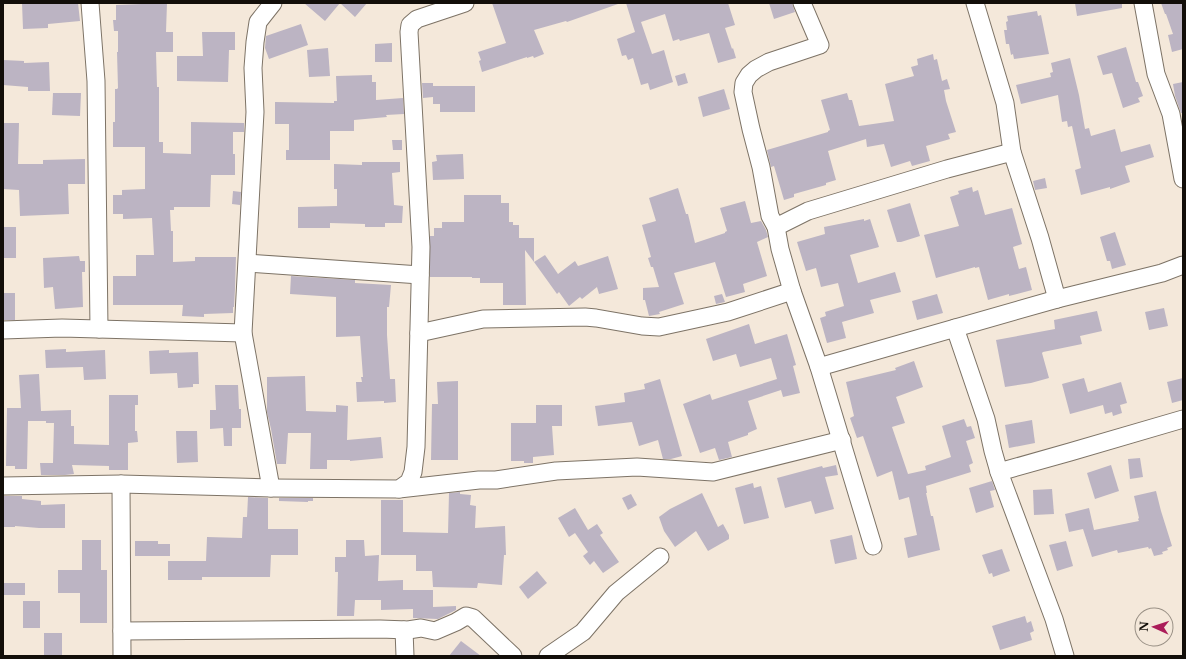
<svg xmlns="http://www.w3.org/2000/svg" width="1186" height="659" viewBox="0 0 1186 659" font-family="'Libre Baskerville',serif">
  <rect width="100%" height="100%" fill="#f4e8da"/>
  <!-- building -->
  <g fill="#bcb4c3">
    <polygon points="22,3 78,3 80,21 48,24 48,28 23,29"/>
    <polygon points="167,3 166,32 173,32 173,52 156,52 157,87 159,87 159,142 163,142 163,153 191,154 191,122 244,123 244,132 233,132 233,154 235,154 235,175 211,175 210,207 174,207 174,210 170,210 171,231 173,231 173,262 195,261 195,257 236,257 235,289 234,307 233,307 233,313 204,314 204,317 182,316 183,305 113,305 113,276 136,276 136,255 154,255 152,218 123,219 123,214 113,214 113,195 122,195 122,190 145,189 145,147 113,147 113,122 115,122 115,89 117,89 118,88 117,52 118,52 118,31 114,31 113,20 116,20 116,5"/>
    <polygon points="304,3 367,3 355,17 340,3 325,21"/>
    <polygon points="492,3 617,3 618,4 567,22 566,21 534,30 544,54 534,58 533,56 527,58 527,57 482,72 479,61 481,60 478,52 506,43"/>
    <polygon points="626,3 728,3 735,25 725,28 732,49 733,48 736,58 718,63 709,33 680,41 679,39 673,41 665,14 641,22 652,54 664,50 673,82 650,90 648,83 641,85 633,58 628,60 626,55 622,56 617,39 635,32"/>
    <polygon points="769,3 792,3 795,12 774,19"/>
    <polygon points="1075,3 1122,3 1122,8 1077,16"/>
    <polygon points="1161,3 1183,3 1183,49 1172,52 1168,35 1173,34 1166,14 1165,14"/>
    <polygon points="1037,11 1038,16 1041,15 1049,54 1014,59 1013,54 1011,55 1009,44 1006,44 1004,30 1007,30 1006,22 1008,21 1007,16"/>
    <polygon points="301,24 308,45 269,59 265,48 266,36"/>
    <polygon points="202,32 235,32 235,50 229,50 228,82 177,81 177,56 203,56"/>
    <polygon points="392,43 392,62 375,62 375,44"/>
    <polygon points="1126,47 1136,82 1138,82 1143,96 1138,98 1140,102 1123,108 1112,73 1103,75 1097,56"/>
    <polygon points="328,48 330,76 309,77 307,50"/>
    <polygon points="933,54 934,60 937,59 942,81 947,79 950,89 944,90 946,101 956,132 948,134 950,139 926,146 930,161 912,166 910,161 891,167 884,144 867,147 866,139 828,151 836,180 826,183 826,185 794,194 794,197 784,200 774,166 771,167 767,150 828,132 828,131 830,130 821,100 847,93 849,100 852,100 859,126 894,121 885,84 914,76 911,67 918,65 917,59"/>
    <polygon points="1070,58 1079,95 1085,129 1089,128 1091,136 1115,129 1121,152 1150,144 1154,157 1125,166 1130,182 1110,189 1110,187 1081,195 1075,170 1081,168 1072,126 1068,127 1067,121 1062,122 1058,95 1021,104 1016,85 1051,77 1050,73 1053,72 1051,63"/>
    <polygon points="3,60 24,61 24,63 49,62 50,91 28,91 28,87 3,85"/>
    <polygon points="685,73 688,83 678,86 675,76"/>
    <polygon points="372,75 372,82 376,82 376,100 403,98 404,114 386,115 387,117 354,120 354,131 330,131 330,160 286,160 286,150 289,150 289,124 275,124 275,102 334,103 334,101 337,101 336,76"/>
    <polygon points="1183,82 1183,113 1181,113 1175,96 1173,84"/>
    <polygon points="422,83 433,83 433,86 475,86 475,112 440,112 440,104 433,104 433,97 423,98"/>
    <polygon points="724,89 730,109 703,117 698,97"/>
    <polygon points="53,93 81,93 80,116 52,115"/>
    <polygon points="3,123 19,123 18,164 43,164 43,160 85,159 85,184 68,184 69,214 20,216 19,190 3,189"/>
    <polygon points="392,140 402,140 402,150 393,150"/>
    <polygon points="463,154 464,179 433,180 432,162 437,161 436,155"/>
    <polygon points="362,162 400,162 400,172 392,173 394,205 403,206 402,223 385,223 385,227 365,227 365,224 330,223 330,228 298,228 298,207 337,206 337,189 334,189 334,164 362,165"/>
    <polygon points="1045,178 1047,188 1035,190 1033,181"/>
    <polygon points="972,187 973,192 978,190 985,215 1012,208 1022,244 1013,247 1019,269 1026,267 1032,290 1009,296 1009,294 988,300 979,267 975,268 975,267 936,278 924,235 959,226 950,197 959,194 958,191"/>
    <polygon points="678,188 686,214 688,214 695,243 725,233 725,232 727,231 720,208 745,201 751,223 761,221 766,230 768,237 757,242 767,276 743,284 745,292 726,297 715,262 674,273 684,304 659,312 660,314 649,316 645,300 643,300 643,288 659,287 653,267 651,267 648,258 651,257 642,225 656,221 649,198"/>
    <polygon points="233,191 241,192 240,205 232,204"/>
    <polygon points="464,195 501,195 501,203 509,203 509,222 513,222 513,225 519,225 519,238 534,238 534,262 525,250 526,305 503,305 503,283 480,283 480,278 472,278 472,277 430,277 430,236 434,236 434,228 442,228 442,222 464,222"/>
    <polygon points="910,203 920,236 901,242 897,242 887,210"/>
    <polygon points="864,219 864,221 870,219 879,247 850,255 858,283 895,272 901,292 870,300 874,313 842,322 846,338 827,343 820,318 826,316 825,312 844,306 838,283 821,287 816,268 806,271 797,242 825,234 824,227"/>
    <rect x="3" y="227" width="13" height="31"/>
    <polygon points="1115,232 1126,265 1112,269 1110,261 1107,261 1100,237"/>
    <polygon points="545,255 558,274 575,261 578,266 608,256 618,289 599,294 597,287 582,299 580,297 569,306 559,292 557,294 534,262"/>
    <polygon points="79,256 80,261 85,261 85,272 82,272 83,307 55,309 53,287 44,288 43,258"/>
    <polygon points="291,276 355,280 355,283 391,285 389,307 387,307 387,335 390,379 395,379 396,402 384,403 384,401 357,402 356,382 362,382 361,377 363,377 360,336 336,337 336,297 290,294"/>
    <rect x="3" y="293" width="12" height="27"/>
    <polygon points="722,294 725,302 716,304 714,296"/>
    <polygon points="937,294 943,313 917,320 912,301"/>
    <polygon points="1164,308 1168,326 1149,330 1145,312"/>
    <polygon points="1097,311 1102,331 1080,336 1082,344 1043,352 1042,353 1049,378 1031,383 1005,387 996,340 1055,329 1054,320"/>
    <polygon points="749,324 755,344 787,334 796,365 793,366 800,393 783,397 781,390 748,401 757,429 748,433 748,435 728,442 732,457 719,460 715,448 700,453 683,404 710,394 712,400 777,379 771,358 740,367 736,354 713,361 706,339"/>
    <polygon points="66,349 66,352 105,350 106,379 84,380 83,367 46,368 45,350"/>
    <polygon points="169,350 169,353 198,352 199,384 193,384 193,387 178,388 177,373 150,374 149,351"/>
    <polygon points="914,361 923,387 896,397 905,423 892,427 908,474 926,470 925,466 951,457 942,426 964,419 967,427 971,426 975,438 966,441 973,463 969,465 971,472 926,486 927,493 926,493 931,516 933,516 940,550 908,558 904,538 917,535 909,497 899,500 892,471 877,477 863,436 857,438 850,418 854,416 846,382 896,370 895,368"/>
    <polygon points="39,374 41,411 71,410 71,426 74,426 74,444 109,445 109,395 138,395 138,405 135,405 135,431 137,431 138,442 128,443 128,470 109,470 109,466 72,465 74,474 65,475 41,475 40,463 53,463 54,423 46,423 46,421 28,421 27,469 15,469 15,466 6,466 7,408 21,408 19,375"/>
    <polygon points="305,376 306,411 336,412 336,405 348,406 347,440 381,437 383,458 350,461 350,460 327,460 327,469 310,469 311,433 288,433 286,464 277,464 271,429 267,412 267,377"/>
    <polygon points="1084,378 1088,392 1121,382 1127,403 1120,405 1122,413 1113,416 1112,412 1105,414 1103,405 1070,414 1062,384"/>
    <polygon points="1183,378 1183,400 1172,403 1167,382"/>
    <polygon points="660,379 682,456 671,459 663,459 658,440 639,446 632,422 598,426 595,406 625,402 624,393 645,389 644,384"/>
    <polygon points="458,381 458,460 431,460 432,404 438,404 437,382"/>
    <polygon points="215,385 238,385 239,409 241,409 241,428 232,428 232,446 224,446 223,428 210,429 210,410 216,410"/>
    <polygon points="536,405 562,405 562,426 552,426 554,455 533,457 533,463 524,463 524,461 511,461 511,423 536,423"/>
    <polygon points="1032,420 1035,443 1009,448 1005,425"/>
    <polygon points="176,431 197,431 198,462 177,463"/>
    <polygon points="1140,458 1143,477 1130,479 1128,459"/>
    <polygon points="836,465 838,475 825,477 834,509 815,514 811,501 785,508 777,478 822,466 823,468"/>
    <polygon points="1111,465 1119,491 1095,499 1087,473"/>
    <polygon points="992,481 995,490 990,491 994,507 976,513 969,488"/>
    <polygon points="753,483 754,488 761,486 769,518 744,524 735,488"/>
    <polygon points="1052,489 1054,514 1034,515 1033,490"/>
    <polygon points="1156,491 1161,511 1172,546 1167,548 1168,550 1162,552 1163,554 1154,556 1151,548 1149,549 1148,547 1118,553 1117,550 1092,557 1083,529 1069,532 1065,514 1089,508 1094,530 1139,521 1138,519 1139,518 1134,496"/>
    <polygon points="460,492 460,494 471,495 470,505 476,506 475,528 505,526 506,555 504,555 502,585 478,583 477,588 433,587 432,571 416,571 416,555 381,555 381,500 403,500 403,532 448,533 449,493"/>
    <polygon points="702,493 718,527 723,524 729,535 729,539 708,551 696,531 675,547 664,531 659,517 670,509"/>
    <polygon points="631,494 637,505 628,510 622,498"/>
    <polygon points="3,496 22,496 22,499 41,501 41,505 65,504 65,528 39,528 15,526 15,527 3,527"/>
    <polygon points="248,497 268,498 268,529 298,529 298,555 271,555 270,577 202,577 202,580 168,580 168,561 206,561 207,537 242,538 243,517 247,517"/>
    <polygon points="279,498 313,498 313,501 308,501 308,502 279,501"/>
    <polygon points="575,508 588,530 597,524 603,533 600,535 619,562 603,573 594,561 590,565 583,556 588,552 575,533 569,537 558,518"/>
    <polygon points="852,535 857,559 835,564 830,540"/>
    <polygon points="82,540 101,540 101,570 107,570 107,623 80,623 80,593 58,593 58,570 82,570"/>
    <polygon points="346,540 364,540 365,556 379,555 378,581 403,580 403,590 433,590 433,607 456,606 456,610 438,619 413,618 413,609 381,610 381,600 355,600 354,616 337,616 338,572 335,572 335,557 346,557"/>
    <polygon points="135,541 158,541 158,544 170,544 170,556 135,556"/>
    <polygon points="1066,541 1073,566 1057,571 1049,545"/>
    <polygon points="1002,549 1010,571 993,577 992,573 989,574 982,555"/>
    <polygon points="537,571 547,583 528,599 519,587"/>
    <rect x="3" y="583" width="22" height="12"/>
    <rect x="23" y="601" width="17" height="27"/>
    <polygon points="1025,616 1027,623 1031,621 1034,631 1030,633 1032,640 1000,650 992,626"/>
    <rect x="44" y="633" width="18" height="23"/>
    <polygon points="461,641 481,656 449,656"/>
  </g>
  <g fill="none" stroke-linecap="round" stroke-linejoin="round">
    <!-- minor casing -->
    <g stroke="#7d7366" stroke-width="19">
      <g id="minor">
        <polyline points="90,3 96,81 99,329"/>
        <polyline points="802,3 820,45 769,62 756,69 749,75 744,83 743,92 751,129 761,167 770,216 776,227 780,249 792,291 819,367 873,546"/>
        <polyline points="975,3 1005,103 1012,152 1040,238 1057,299"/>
        <polyline points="1143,3 1156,74 1171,114 1183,179"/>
        <polyline points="776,227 808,211 947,169 1012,152"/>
        <polyline points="248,263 420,275"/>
        <polyline points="955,328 986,419 993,451 999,472 1054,619 1065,656"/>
        <polyline points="3,330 62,328 243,333"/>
        <polyline points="419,333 483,319 585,317 596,318 642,326 659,327 728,312 792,291"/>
        <polyline points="819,367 1057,299 1162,273 1183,265"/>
        <polyline points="999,472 1070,452 1183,419"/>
        <polyline points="121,484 122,656"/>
        <polyline points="3,486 121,484 271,488 399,489 409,482 413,472 416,447 421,247 409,32 410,25 417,19 465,3"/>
        <polyline points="271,488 243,333 255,112 253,68 255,42 258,22 273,3"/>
        <polyline points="399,489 479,480 496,480 556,471 637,467 713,472 842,440"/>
        <polyline points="404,630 405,656"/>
        <polyline points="122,631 380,629 408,630 421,628 435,631 456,622 466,616 473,618 513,656"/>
        <polyline points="548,656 583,632 616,593 660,557"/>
      </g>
    </g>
    <!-- minor -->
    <use href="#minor" stroke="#fff" stroke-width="17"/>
  </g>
  <!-- border -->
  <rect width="1186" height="659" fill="none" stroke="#120e09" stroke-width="8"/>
  <!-- north arrow -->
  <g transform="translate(1154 627) rotate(273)"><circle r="19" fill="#f4e8da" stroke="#9a9186"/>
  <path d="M0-3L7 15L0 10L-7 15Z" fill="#ab1c59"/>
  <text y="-6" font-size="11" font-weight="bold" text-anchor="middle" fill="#120e09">N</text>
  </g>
</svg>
